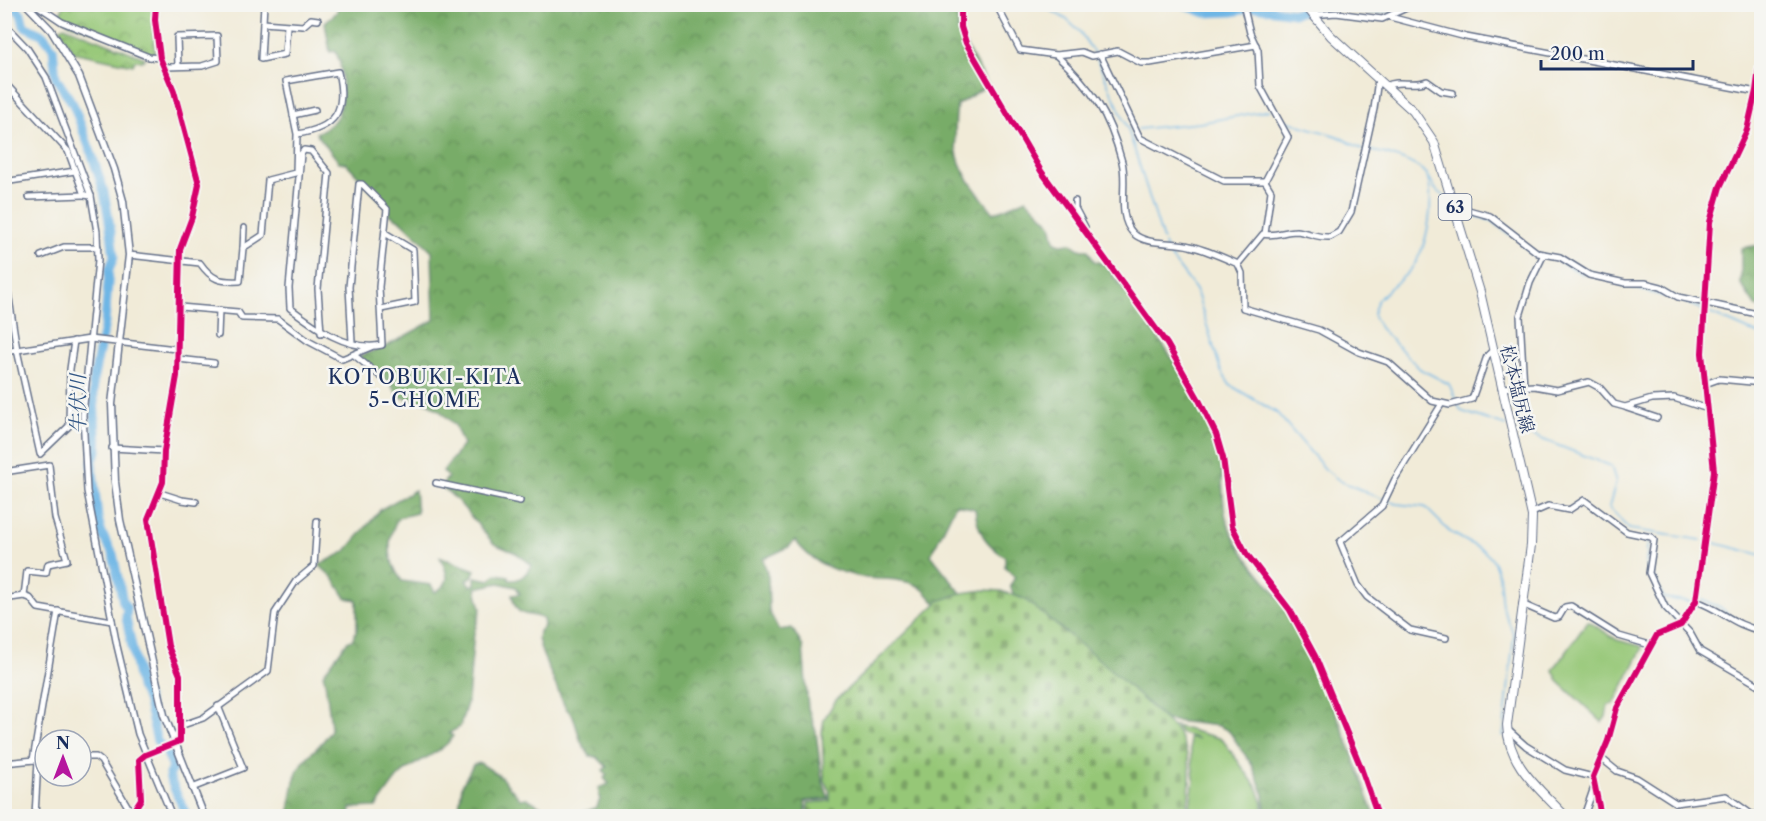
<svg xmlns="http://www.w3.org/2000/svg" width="1766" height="821" viewBox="0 0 1766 821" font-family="'Libre Caslon Text','Noto Serif JP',serif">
  <defs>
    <pattern id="forest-crowns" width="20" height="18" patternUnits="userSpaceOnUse" patternTransform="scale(1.5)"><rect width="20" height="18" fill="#78ac68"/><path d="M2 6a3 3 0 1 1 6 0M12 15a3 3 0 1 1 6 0" fill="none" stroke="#628c59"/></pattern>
    <pattern id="cemetery-stones" width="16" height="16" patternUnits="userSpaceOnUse" patternTransform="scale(1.5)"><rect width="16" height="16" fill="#96c777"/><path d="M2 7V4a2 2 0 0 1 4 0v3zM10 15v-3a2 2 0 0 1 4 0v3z" fill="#7aa265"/></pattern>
    <pattern id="park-crowns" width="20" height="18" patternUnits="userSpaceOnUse" patternTransform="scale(1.5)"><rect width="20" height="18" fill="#96c777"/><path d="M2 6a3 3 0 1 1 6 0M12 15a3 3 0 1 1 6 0" fill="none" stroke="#7aa265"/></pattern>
  </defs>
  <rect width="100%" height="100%" fill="#f6f6f2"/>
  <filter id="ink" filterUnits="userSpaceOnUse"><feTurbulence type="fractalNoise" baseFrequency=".0167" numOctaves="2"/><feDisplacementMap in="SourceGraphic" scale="12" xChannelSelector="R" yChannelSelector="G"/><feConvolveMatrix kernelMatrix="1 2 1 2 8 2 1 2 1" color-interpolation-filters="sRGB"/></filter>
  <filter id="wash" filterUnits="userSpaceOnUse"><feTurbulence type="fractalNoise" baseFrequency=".008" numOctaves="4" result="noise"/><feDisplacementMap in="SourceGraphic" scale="24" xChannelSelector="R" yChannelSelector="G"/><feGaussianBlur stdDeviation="1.35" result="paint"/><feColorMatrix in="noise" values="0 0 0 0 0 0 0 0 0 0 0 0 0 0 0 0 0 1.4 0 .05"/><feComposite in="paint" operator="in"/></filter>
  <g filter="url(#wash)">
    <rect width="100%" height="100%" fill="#f1ebd8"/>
    <!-- forest -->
    <g fill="url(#forest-crowns)" stroke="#4a6e63" stroke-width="1.5">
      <path d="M958,4V32L988,85L957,105C950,160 961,172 994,213L1026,199L1051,224L1055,242L1061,244L1070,243L1079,249L1088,250L1094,261L1105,264C1147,323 1194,380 1218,449C1225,472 1220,499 1227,521C1239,558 1270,580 1288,612C1325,677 1350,747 1375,816H1265L1264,795L1252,765L1229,731L1219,726L1166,720L1102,662L1024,599L1014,595L1010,586L1015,577L1005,567V557C985,543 978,533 975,509L956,504L931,555L961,593L936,603C929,598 926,589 916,585C900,578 883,580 866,578C839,573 811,564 795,540L789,547L763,559L768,577L769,611L779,630L792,628L803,647L808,708L816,732L822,779L829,799L805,801L807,816H574L597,807L600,799L598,788L609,784L604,778L607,775L603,770L607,767L597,757L590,756L581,742L573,716L565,707L542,653L538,639L539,631L544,626L543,619C526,610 518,622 512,595L520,594L516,587L499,583L476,588L481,609L474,633L468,699L460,727L449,733L453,736C445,752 414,761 399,776C391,785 384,797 376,807L351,808L350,816H292C287,809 291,802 292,793C297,753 314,759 331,730C331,724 325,676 323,674L347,642L352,640L357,629V600L346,598L333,578L319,565L345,552L381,509L415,490L417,513L398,518C386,540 387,561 402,581L431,585L435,592C454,582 446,572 440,557L475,570L472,577L466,580L471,586L475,584V577L490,580L496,574L509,576V580C521,581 526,574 532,565L516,553L494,544L458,501L441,486L448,477L443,471L463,445L455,425L439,410L428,403L400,397L389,382L359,356L387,346L434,320L432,251L401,221L389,214V209L346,163L339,162L316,133C325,129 335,123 338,114C344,98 344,65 335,51L330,52L325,22L337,12L338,5Z"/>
      <polygon points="1761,245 1761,307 1756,307 1741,284 1741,248"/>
      <polygon points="480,763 500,776 520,799 527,798 557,816 458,816 462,785 473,765"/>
    </g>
    <!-- cemetery -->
    <path fill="url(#cemetery-stones)" stroke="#587b6a" stroke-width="1.5" d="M985,590L1001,591L1024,599L1102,662L1175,729C1195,756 1191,785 1186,816H809L808,803L830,801V792L824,780L822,732L824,719L836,700L939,601L961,593Z"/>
    <!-- park -->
    <g fill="url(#park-crowns)" stroke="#587b6a" stroke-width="1.5">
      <polygon points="64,5 152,5 155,54 146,54 115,38 69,23 59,15"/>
      <polygon points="64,26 145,58 142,61 135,60 133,65 73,52 60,29"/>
    </g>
    <!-- pitch -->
    <g fill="#96c777" stroke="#587b6a" stroke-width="1.5">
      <polygon points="1588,621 1617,640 1641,646 1642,649 1614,704 1608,705 1606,717 1602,722 1559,682 1553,670"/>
      <polygon points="1175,726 1222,739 1258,789 1263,804 1262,816 1189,812 1194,779 1189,738 1199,739 1182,734"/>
    </g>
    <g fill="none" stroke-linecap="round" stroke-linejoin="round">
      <!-- stream -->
      <g stroke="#6eb6e5" stroke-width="1.5">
        <polyline points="1040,4 1066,19 1080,32 1094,53"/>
        <path d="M1325,7C1353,8 1379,22 1405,4"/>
        <polyline points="1096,57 1128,129"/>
        <polyline points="1282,120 1297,124"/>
        <polyline points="1299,125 1337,136 1362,149"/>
        <polyline points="1128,129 1163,240"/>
        <polyline points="1138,129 1199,123 1270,110"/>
        <path d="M1368,150C1389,154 1411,160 1427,174"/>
        <polyline points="1429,178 1436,190 1446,197"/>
        <polyline points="1467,213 1492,221 1510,235"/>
        <polyline points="1519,241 1531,253 1536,254"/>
        <polyline points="1164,244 1167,252 1196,290 1221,371 1230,385 1277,413 1325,469 1340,481 1383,499"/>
        <polyline points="1555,259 1583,274"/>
        <polyline points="1622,285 1675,299"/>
        <path d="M1380,298C1389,287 1402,280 1411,269C1428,248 1436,199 1426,173"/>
        <polyline points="1378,299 1373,314 1380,328 1420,369 1449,384 1461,411 1506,426"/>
        <polyline points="1680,300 1703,310"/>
        <polyline points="1707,312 1762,336"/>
        <polyline points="1518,430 1611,466 1616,482 1609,507 1629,529 1701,540"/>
        <polyline points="1388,500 1397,504 1425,507 1450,532 1484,551 1493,560 1499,576 1502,606 1514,635 1503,736"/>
        <polyline points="1707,541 1762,555"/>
        <polyline points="1648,569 1646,566 1648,538"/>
        <polyline points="1653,575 1664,598 1692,602"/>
        <polyline points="1701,600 1720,607 1728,614"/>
        <polyline points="1754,626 1762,628"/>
      </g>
      <!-- river -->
      <g stroke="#6eb6e5" stroke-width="9">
        <polyline points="12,4 21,14 24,26 43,35 53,48 56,78 73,104 92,155 104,192 111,232 114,257 109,270 105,323 93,381 97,451 92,462 98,518 102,534 113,554 123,602 127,609 126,617 140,687 147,699 157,741 166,751 173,768 169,774 170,779 187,816"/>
        <polyline points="1182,4 1205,13 1232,12 1256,7 1294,13 1325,7"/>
      </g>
    </g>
  </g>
  <g filter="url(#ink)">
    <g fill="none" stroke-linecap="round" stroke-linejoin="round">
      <!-- minor casing -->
      <g stroke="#667189" stroke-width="8">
        <g id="minor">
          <polyline points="35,4 62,22 149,57 160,58"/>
          <polyline points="264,4 261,59 285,54 287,26"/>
          <polyline points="961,4 961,27 966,43 1041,171 1167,344 1199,400 1216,434 1223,458 1232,526 1246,553 1290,610 1315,656 1360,765 1378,816"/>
          <polyline points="996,4 1020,50 1056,55"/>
          <polyline points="1243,4 1250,33 1258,50 1260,86 1288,137 1265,181"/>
          <polyline points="1761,4 1762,5"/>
          <polyline points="1312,15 1336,13 1382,19 1415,4"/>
          <polyline points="1390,17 1466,37 1762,93"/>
          <polyline points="263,23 303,26 311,19 318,20"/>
          <polyline points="4,24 27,48 46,77 91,196 97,232 98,260 83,415 87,491 117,646 138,734 172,816"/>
          <path d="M1256,45L1150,63H1141L1118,51L1092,56L1082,52L1056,55C1092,88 1109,113 1122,162C1128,184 1116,215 1133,233C1146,246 1174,241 1190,246C1207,250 1222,257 1238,264L1242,273L1243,308L1319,330L1359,352L1388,362L1432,401L1450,405L1472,399L1487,356L1492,351"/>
          <polyline points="1100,54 1140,138 1224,181 1265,181"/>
          <polyline points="166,67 202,66 218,61 217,36 177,37 178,66"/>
          <polyline points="4,82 68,151 84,195 91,196"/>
          <path d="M1386,86C1399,79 1414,87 1427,81L1441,91L1453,93"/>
          <polyline points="293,115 315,110"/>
          <path d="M296,172L297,134L286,81L338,72C347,111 336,128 297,134"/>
          <polyline points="4,182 75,171"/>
          <polyline points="29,197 84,195"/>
          <polyline points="1075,201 1075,208 1085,227"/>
          <polyline points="1454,206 1490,216 1538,253 1560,257 1589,275 1625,283 1645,283 1661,287 1678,297 1762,315"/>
          <polyline points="1265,234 1271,191 1265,181"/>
          <polyline points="243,248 244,228"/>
          <path d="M129,255L200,263C212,280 220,282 240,281L243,248L263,235L268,180L299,172"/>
          <polyline points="41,256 64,247 98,247"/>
          <path d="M1238,264L1263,234C1275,237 1284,231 1296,231C1308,232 1317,238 1330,237L1339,232L1351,212L1374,109L1378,79"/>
          <polyline points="4,266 17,350 40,454 69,426 70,369 74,341"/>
          <polyline points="180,307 238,312 242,318 278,319 308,341 342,359 371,347"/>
          <polyline points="381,309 415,302 413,250 385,233"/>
          <path d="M321,333L318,289L329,173L311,151L304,150L301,154L289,288L290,308C315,327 348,352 382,345L379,287L387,209L362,184H359L349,287L352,342"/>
          <polyline points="218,335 219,310"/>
          <polyline points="4,352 90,339 176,349"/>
          <polyline points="354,355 380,376"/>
          <polyline points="178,359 214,363"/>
          <polyline points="1705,384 1719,379 1762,383"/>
          <polyline points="1524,387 1520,316 1530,283 1544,254"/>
          <polyline points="1501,388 1534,386 1557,390 1589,382 1600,388 1614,404 1625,407 1652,399 1674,398 1708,409"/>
          <polyline points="1441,405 1395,479 1382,506 1340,542 1358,585 1367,597 1410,630 1446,638"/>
          <polyline points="1627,408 1657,418"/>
          <polyline points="112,448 164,451"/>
          <polyline points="4,472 49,465 55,518 67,560 48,564 46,573 27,571 24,596"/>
          <polyline points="436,483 520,501"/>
          <polyline points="160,493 182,500 196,502"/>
          <polyline points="1532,513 1548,506 1569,510 1584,500 1627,532 1651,537 1654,540 1649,573 1665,607 1690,633 1700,651 1762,687"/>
          <polyline points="4,599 24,596 30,598 38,608 112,621"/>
          <path d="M1696,601C1722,610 1733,625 1762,631"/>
          <polyline points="1522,604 1554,618 1559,617 1565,607 1571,606 1619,636 1650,645"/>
          <polyline points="180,726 203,718 268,671 275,613 296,581 314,566 317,521"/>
          <polyline points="1507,729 1526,746 1565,770 1593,777"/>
          <polyline points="81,757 96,757 101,761 131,812"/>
          <polyline points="1601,758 1617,771 1637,778 1676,803 1726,796 1751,814 1762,816"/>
          <polyline points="33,760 58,611"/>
          <polyline points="4,763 45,759"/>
          <polyline points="192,788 243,768 218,706"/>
          <polyline points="35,816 38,760"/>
          <polyline points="130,816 141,799 139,760 145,755 180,741 180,675 168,646 148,519 163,482 164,451 177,376 180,249 192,217 199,184 174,91 160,58 155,20 156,4"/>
          <polyline points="1584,816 1594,787"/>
          <polyline points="1601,816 1593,777 1608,741 1617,708 1657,635 1681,625 1696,601 1714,471 1702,353 1710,222 1720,187 1747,130 1756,91 1762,46"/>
        </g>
      </g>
      <!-- tertiary casing -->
      <g stroke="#667189" stroke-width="9">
        <polyline id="tertiary" points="26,4 51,30 79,76 114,169 123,201 129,255 112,404 115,482 120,520 164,715 204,816"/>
      </g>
      <!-- primary casing -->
      <g stroke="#667189" stroke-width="10">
        <path id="primary" d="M1304,4L1331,36L1413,111L1434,142L1480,292L1532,516L1531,545L1507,725C1508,765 1539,788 1565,816"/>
      </g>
      <!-- minor -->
      <use href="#minor" stroke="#fff" stroke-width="5"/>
      <!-- tertiary -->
      <use href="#tertiary" stroke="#fff" stroke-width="6"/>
      <!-- primary -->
      <use href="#primary" stroke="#fff" stroke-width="8"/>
      <!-- cycleway casing -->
      <g stroke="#f6f6f2" stroke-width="10">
        <g id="cycleway">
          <polyline points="961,4 961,27 966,43 1041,171 1167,344 1199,400 1216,434 1223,458 1232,526 1246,553 1290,610 1315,656 1360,765 1378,816"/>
          <polyline points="130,816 141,799 139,760 145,755 180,741 180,675 168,646 148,519 163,482 164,451 177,376 180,249 192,217 199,184 174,91 160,58 155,20 156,4"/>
          <polyline points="1601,816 1593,777 1608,741 1617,708 1657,635 1681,625 1696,601 1714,471 1702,353 1710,222 1720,187 1747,130 1756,91 1762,46"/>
        </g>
      </g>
      <!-- cycleway -->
      <use href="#cycleway" stroke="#d6006c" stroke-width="6"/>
    </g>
  </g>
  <g text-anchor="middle" stroke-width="5" stroke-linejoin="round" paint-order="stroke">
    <!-- shield labels -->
    <rect fill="#f6f6f2" stroke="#5d6b8a" stroke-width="1.5" x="1438.5" y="194" width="33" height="26" rx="4.5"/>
    <g font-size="16" font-weight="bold" fill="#1b2f5e">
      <text x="1455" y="213">63</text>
    </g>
    <!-- street labels -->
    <g font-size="18" fill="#1b2f5e" stroke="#f6f6f2">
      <text transform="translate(1517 389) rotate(76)" y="6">松本塩尻線</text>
    </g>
    <!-- neighbourhood labels -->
    <g font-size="20" letter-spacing="1.5" fill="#1b2f5e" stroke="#f6f6f2">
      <text x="425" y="384">KOTOBUKI-KITA<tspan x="425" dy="23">5-CHOME</tspan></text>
    </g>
    <!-- water labels -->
    <g font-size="20" font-style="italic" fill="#345886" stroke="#f6f6f2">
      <text transform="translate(78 404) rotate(-90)" y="7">牛伏川</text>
    </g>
  </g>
  <!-- margin -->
  <rect width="1766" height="821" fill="none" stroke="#f6f6f2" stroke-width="24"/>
  <!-- north arrow -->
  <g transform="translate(63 758)"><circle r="28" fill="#f6f6f2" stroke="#9ea6b7" stroke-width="1.5"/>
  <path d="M0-4.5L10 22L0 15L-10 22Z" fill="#b5179e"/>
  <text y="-9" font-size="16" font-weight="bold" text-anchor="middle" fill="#1b2f5e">N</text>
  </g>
  <!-- scale -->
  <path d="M1541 60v9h152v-9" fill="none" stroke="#1b2f5e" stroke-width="3"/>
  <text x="1550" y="60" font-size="18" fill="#1b2f5e" stroke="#f6f6f2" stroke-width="4.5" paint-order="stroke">200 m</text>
</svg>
